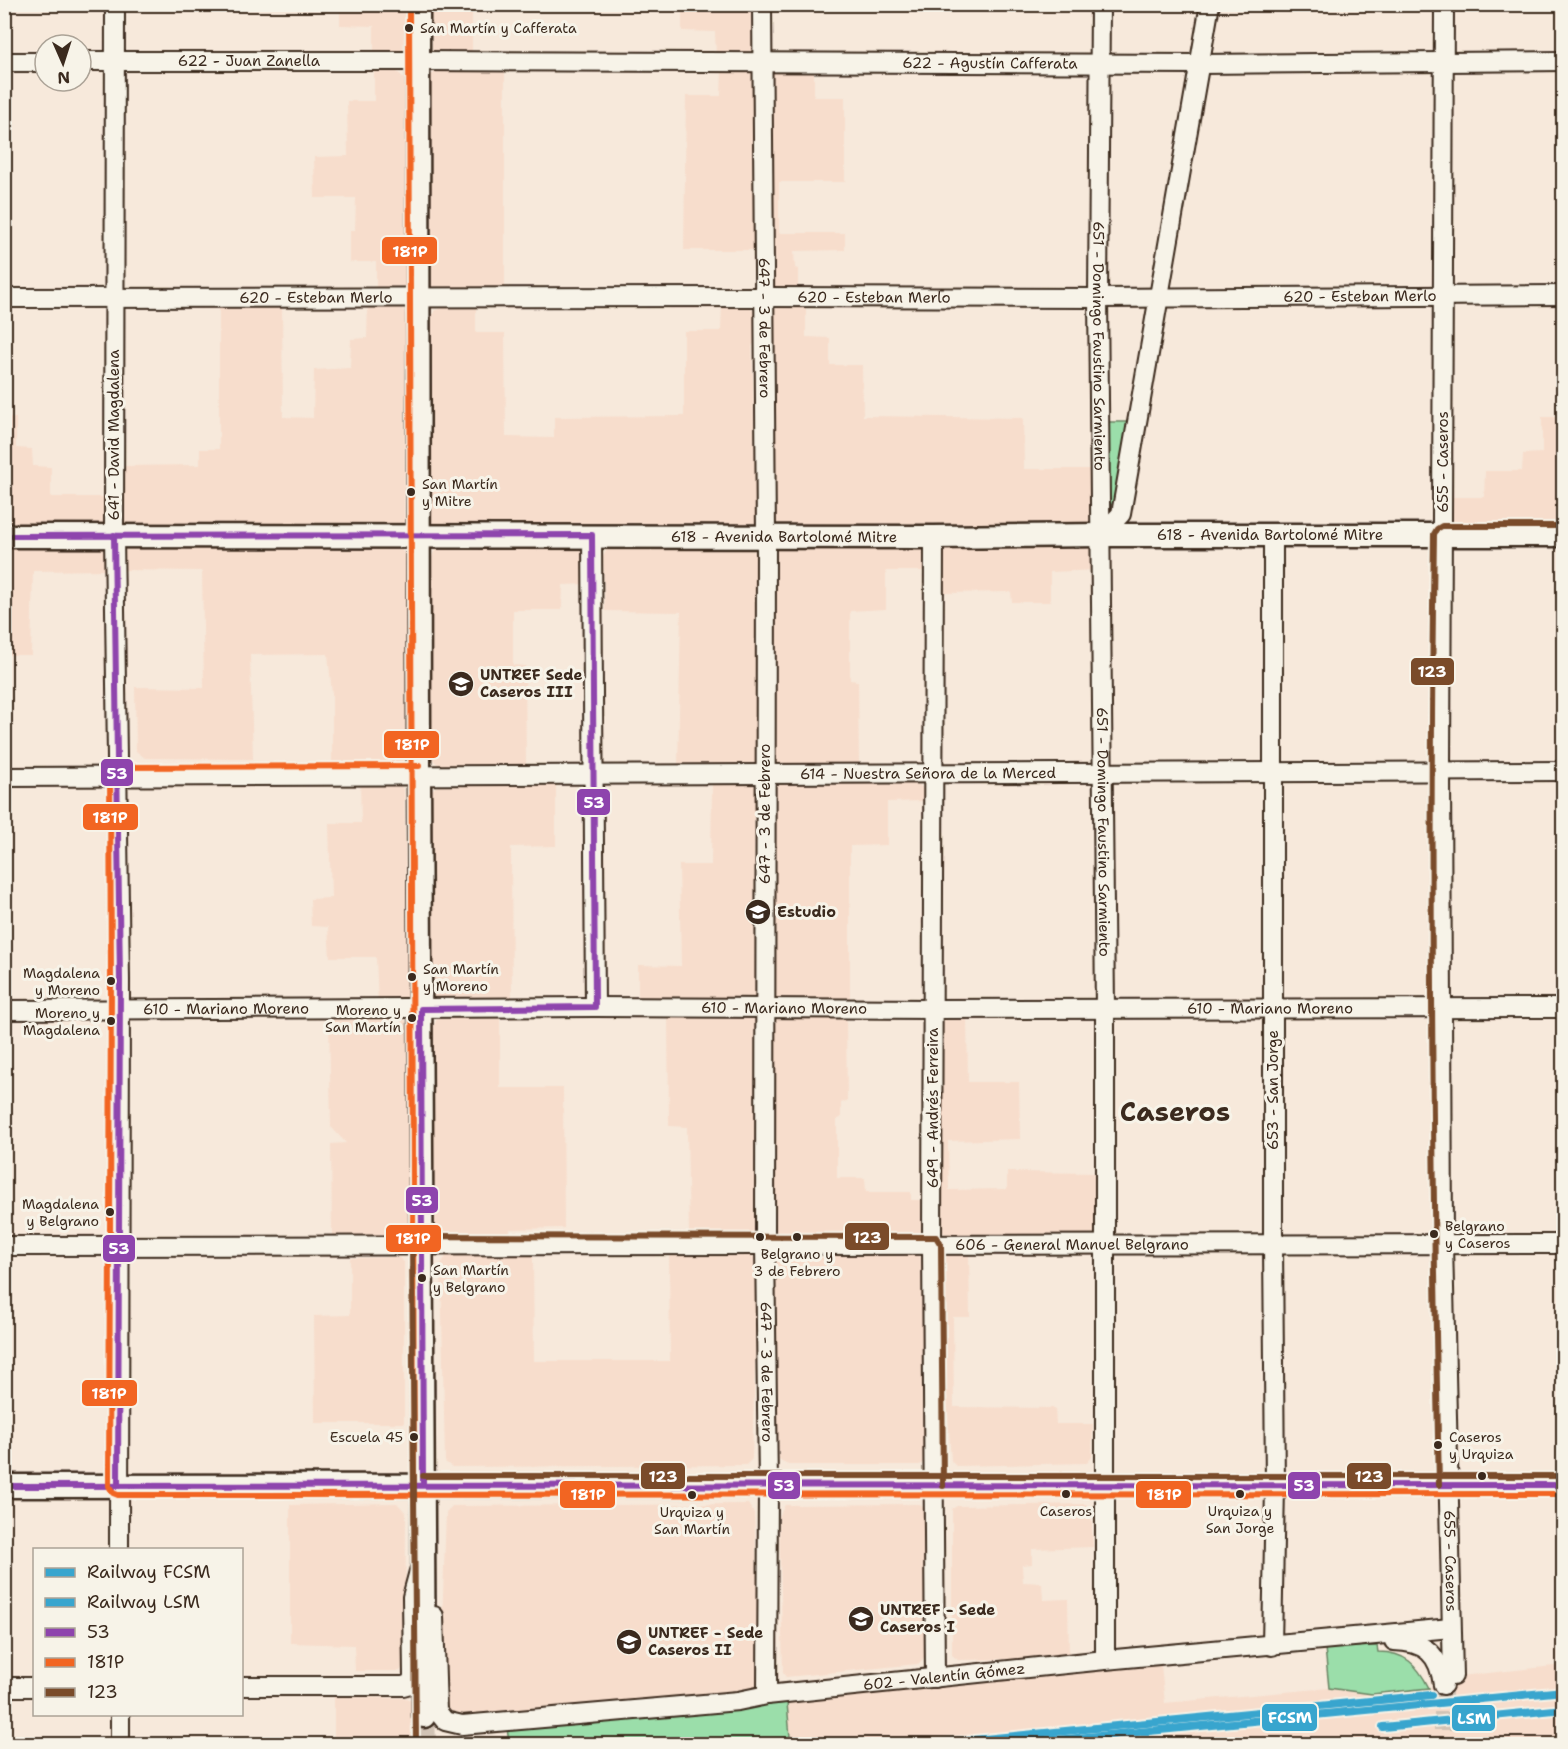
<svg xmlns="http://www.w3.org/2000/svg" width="1568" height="1749" viewBox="0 0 1568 1749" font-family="'Shantell Sans',sans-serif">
  <rect width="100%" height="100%" fill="#f7e9db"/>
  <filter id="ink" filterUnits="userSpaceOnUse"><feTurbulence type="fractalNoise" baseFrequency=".0167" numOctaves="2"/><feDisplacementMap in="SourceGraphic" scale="12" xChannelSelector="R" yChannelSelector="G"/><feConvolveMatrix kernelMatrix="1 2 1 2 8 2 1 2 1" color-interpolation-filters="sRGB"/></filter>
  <g filter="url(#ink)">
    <!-- built -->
    <g fill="#f7ddcc">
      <polygon points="340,5 405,5 403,52 374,58 374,26 340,25"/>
      <polygon points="431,5 472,5 472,58 435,55 432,51"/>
      <polygon points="682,5 754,5 755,46 752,52 748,57 716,57 715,32 682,31"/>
      <polygon points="374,69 395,70 405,79 405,292 376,294 376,262 350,262 350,230 355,230 356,198 315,198 314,157 348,156 347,101 374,101"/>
      <polygon points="441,69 505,70 505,293 438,292 432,288 429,282 429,81 431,75"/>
      <polygon points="722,70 751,72 755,81 755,250 684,250 686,96 721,96"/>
      <polygon points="782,71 814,71 814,97 845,97 845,182 779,182 779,233 845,233 845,250 794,251 795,268 798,269 798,294 773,290 769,78 772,73"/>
      <polygon points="282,301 283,417 313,418 314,370 350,368 351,339 367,338 368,302 398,305 403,309 406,316 404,524 398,529 129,528 122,520 122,466 200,465 200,449 219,449 219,302"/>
      <polygon points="722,303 744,303 753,310 755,317 756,341 752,346 756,498 760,501 760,521 742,529 438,527 433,523 430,518 430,319 435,310 443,308 476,307 476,333 505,333 506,437 554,438 554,417 684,416 684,331 721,331"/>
      <polygon points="783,304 806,304 806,337 830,338 830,365 862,365 863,416 1023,418 1024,469 1096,469 1094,520 1089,526 776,526 772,523 772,311"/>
      <polygon points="1542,417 1563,417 1563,526 1453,525 1449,519 1448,497 1484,497 1485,471 1522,471 1523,454 1542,453"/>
      <polygon points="4,418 16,418 16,448 32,449 33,466 51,467 51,497 108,497 105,526 5,529"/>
      <polygon points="127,545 399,547 406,556 405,758 399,766 390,769 332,770 332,694 328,654 250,655 253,759 145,758 136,751 135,687 204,688 202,571 123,570 123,550"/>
      <polygon points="614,545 746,545 760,555 760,567 757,571 758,735 760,757 756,764 748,767 678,767 681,612 605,611 603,557 607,549"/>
      <polygon points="1085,545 1092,547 1097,570 1050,572 1050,602 1012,602 1011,592 940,593 941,553 945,548"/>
      <polygon points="5,546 99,547 105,550 109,557 109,570 33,571 31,655 5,655"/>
      <polygon points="579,546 585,549 588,584 563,585 562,610 513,610 513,665 525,666 526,767 440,766 434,761 431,754 430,562 434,552 439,547"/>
      <polygon points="919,546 925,548 928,571 886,571 886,609 850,611 850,680 858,681 859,767 777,766 773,763 775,548"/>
      <polygon points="360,781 396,781 404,790 408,994 405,1000 378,1004 376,957 330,957 328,927 311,926 310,899 331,898 329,823 361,823"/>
      <polygon points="446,781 556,783 556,846 511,847 512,1004 438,1001 434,997 432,988 431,797 433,789"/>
      <polygon points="712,781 751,783 757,788 760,808 754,814 755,966 759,973 759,996 753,1002 638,1002 638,965 681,966 679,865 711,865"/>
      <polygon points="913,781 923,788 925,801 887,802 887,845 850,846 850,1004 779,1002 770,992 772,787 777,782"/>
      <polygon points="668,1013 747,1014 756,1018 759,1023 756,1231 750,1238 689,1236 687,1127 669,1126"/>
      <polygon points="846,1013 847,1101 841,1103 841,1118 837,1119 837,1178 865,1178 866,1192 911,1192 911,1200 926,1200 925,1235 921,1238 776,1238 772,1234 772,1022 776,1016"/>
      <polygon points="500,1014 500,1088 563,1088 564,1228 510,1229 509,1239 445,1239 436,1236 433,1227 431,1031 437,1019 446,1015"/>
      <polygon points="967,1016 968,1082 1019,1082 1020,1139 948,1141 949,1190 1007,1189 1007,1172 1101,1173 1096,1235 953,1237 940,1231 941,1024 945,1019 952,1017"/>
      <polygon points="329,1017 394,1017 403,1019 408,1023 410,1029 409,1222 404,1233 394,1237 332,1237 331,1144 346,1143 331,1127"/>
      <polygon points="780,1251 914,1253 922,1259 924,1264 924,1462 920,1465 788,1465 779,1459 771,1264 774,1257"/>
      <polygon points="969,1251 970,1317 953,1317 954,1407 1055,1408 1056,1424 1093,1424 1092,1457 1087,1463 956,1466 951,1461 939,1265 941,1258 947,1252"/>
      <polygon points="669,1252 745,1252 755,1258 758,1264 752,1459 746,1465 452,1467 445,1462 441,1264 447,1255 533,1256 534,1361 670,1361"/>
      <polygon points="398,1257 404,1262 404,1423 315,1423 314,1316 350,1315 350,1258"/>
      <polygon points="397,1503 406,1513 405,1664 400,1671 355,1671 354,1645 290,1643 290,1505"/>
      <polygon points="748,1504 754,1513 762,1680 751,1691 462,1717 449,1716 439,1705 446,1513 452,1506"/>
      <polygon points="920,1504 924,1509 926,1656 918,1664 786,1677 783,1673 779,1517 785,1505"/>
      <polygon points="1086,1504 1091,1509 1093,1547 1032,1549 1032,1564 1022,1565 1023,1582 1042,1583 1043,1600 1068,1599 1069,1658 958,1660 952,1655 952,1509 957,1506"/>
      <polygon points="1161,1665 1165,1703 1329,1688 1372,1694 1451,1685 1460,1676 1563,1665 1563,1737 1515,1744 755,1744 790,1737 787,1703"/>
      <polygon points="334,1697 406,1698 411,1701 413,1703 414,1744 334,1744"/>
    </g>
    <!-- green -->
    <g fill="#9bdeaa" stroke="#6b8464" stroke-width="1.5">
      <polygon points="1105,422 1131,422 1116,502 1112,505 1108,501"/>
      <path d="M1377,1646L1378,1652C1405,1652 1417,1664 1429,1688L1372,1694L1329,1688L1325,1648Z"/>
      <polygon points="787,1703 790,1737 755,1744 509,1744 507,1727"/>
    </g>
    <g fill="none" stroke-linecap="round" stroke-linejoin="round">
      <!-- minor-tunnel -->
      <polyline stroke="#d1c3b5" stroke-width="18" stroke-dasharray="18 9" stroke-linecap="butt" points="1443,1685 1443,1744"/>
      <!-- major-tunnel -->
      <polyline stroke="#d1c3b5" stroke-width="22" stroke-dasharray="22 11" stroke-linecap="butt" points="424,1716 425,1744"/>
      <!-- minor casing -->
      <g stroke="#3b2a1e" stroke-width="22">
        <g id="minor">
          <polyline points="115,4 114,535 120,980 119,1550"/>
          <path id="s1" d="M762,4L766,536L765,1244L768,1485L767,1695"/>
          <path id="s2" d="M1100,4L1098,298L1105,1009V1660"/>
          <path id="s3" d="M1444,4L1441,771L1443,1244L1453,1676"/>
          <path id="s4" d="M81,61H418L1200,64L1564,61"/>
          <polyline points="4,62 45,62"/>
          <path id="s5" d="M4,298L764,297L1098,298L1564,295"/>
          <polyline points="592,535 595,1007"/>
          <polyline points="1101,535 1121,514 1210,4"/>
          <polyline points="934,537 932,1245 935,1678"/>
          <path id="s6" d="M4,777L1564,771"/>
          <path id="s7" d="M4,1010L595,1007L934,1009L1564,1008"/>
          <path id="s8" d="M4,1246L1564,1244"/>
          <path id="s9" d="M434,1616L437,1711L445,1721L462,1725L738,1701L767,1695L1105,1660L1451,1628"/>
          <path d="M1394,1641C1425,1642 1439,1653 1443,1685"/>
          <polyline points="1272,1646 1275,1486 1273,1244 1273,535"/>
          <polyline points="242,1686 403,1686 410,1684 413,1677 412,1597 419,1571"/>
          <polyline points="4,1687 34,1687"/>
          <polyline points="120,1714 120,1744"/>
        </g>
      </g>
      <!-- major casing -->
      <g stroke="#3b2a1e" stroke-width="27">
        <g id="major">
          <polyline points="418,4 419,775 424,1716"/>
          <path id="s10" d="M4,536L934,537L1101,535H1564"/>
          <polyline points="4,1486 1564,1485"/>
        </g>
      </g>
      <!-- minor -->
      <use href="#minor" stroke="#f7f3e8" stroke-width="18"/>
      <!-- major -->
      <use href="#major" stroke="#f7f3e8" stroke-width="22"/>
      <!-- bus-1 casing -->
      <g stroke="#f7f3e8" stroke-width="10">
        <g id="bus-1">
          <polyline points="114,535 120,980 118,1486"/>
          <polyline points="4,536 592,535 595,1007 421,1009 423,1485"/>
          <polyline points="4,1486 1564,1485"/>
        </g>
      </g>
      <!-- bus-2 casing -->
      <g stroke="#f7f3e8" stroke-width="10">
        <g id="bus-2">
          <polyline points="409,4 414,1485"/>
          <polyline points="419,766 118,767 113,769 110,773 111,980 109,1486 113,1493 118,1495 1564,1494"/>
        </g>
      </g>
      <!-- bus-3 casing -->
      <g stroke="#f7f3e8" stroke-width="10">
        <g id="bus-3">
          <polyline points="423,1476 1564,1476"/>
          <path d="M1439,1485C1432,1168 1429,851 1434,534L1437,529L1442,526H1564"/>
          <polyline points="416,1744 412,1244 417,1236 936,1237 941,1245 943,1486"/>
        </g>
      </g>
      <!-- bus-1 -->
      <use href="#bus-1" stroke="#8e44ad" stroke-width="6"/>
      <!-- bus-2 -->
      <use href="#bus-2" stroke="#f26522" stroke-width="6"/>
      <!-- bus-3 -->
      <use href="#bus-3" stroke="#7a4b2a" stroke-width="6"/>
      <!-- rail-1 casing -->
      <g stroke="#f7f3e8" stroke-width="12">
        <polyline id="rail-1" points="1015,1744 1564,1691"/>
      </g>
      <!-- rail-2 casing -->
      <g stroke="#f7f3e8" stroke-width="12">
        <g id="rail-2">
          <polyline points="1383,1727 1564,1709"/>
          <polyline points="933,1744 1431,1695"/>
        </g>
      </g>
      <!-- rail-1 -->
      <use href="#rail-1" stroke="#38a5ce" stroke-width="8"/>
      <!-- rail-2 -->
      <use href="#rail-2" stroke="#38a5ce" stroke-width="8"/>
    </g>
  </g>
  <!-- icons -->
  <defs>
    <g id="university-disc" transform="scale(1.35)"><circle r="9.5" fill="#3b2a1e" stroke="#f7f3e8"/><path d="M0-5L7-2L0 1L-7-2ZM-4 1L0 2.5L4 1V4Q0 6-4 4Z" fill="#fff"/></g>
  </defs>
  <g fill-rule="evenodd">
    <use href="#university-disc" x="461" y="684"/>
    <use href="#university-disc" x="758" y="912"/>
    <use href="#university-disc" x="861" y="1619"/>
    <use href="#university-disc" x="629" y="1642"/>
  </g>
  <!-- markers -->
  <g fill="#3b2a1e" stroke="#f7f3e8" stroke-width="2">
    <circle cx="409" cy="28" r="5"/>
    <circle cx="411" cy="492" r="5"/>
    <circle cx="412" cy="977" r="5"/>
    <circle cx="111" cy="981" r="5"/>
    <circle cx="412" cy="1018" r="5"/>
    <circle cx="111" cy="1021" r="5"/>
    <circle cx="110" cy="1212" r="5"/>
    <circle cx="1434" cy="1234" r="5"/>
    <circle cx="760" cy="1237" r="5"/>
    <circle cx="797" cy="1237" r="5"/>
    <circle cx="422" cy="1278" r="5"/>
    <circle cx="414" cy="1437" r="5"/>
    <circle cx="1438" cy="1445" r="5"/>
    <circle cx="1482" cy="1476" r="5"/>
    <circle cx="1066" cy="1494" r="5"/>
    <circle cx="1240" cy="1494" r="5"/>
    <circle cx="692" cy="1495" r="5"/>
  </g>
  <g text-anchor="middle" stroke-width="6" stroke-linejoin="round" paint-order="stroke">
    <!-- bus labels -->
    <g font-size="14" fill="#3b2a1e" stroke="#f7f3e8" text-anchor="start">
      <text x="420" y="33">San Martín y Cafferata</text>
      <text x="422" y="489">San Martín<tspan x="422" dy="17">y Mitre</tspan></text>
      <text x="423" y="974">San Martín<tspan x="423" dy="17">y Moreno</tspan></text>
      <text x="100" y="978" text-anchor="end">Magdalena<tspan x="100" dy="17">y Moreno</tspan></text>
      <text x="401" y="1015" text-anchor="end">Moreno y<tspan x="401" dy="17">San Martín</tspan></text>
      <text x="100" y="1018" text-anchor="end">Moreno y<tspan x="100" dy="17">Magdalena</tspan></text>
      <text x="99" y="1209" text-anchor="end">Magdalena<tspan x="99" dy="17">y Belgrano</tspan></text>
      <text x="1445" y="1231">Belgrano<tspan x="1445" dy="17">y Caseros</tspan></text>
      <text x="797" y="1259" text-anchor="middle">Belgrano y<tspan x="797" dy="17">3 de Febrero</tspan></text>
      <text x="433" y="1275">San Martín<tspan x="433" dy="17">y Belgrano</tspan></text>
      <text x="403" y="1442" text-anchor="end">Escuela 45</text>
      <text x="1449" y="1442">Caseros<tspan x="1449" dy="17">y Urquiza</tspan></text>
      <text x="1066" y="1516" text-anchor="middle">Caseros</text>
      <text x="1240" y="1516" text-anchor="middle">Urquiza y<tspan x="1240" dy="17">San Jorge</tspan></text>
      <text x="692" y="1517" text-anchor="middle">Urquiza y<tspan x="692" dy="17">San Martín</tspan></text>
    </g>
    <!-- street labels -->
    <g font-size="15" fill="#3b2a1e" stroke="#f7f3e8">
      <text dy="5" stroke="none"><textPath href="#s4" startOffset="168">622 - Juan Zanella</textPath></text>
      <text dy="5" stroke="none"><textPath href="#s4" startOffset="909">622 - Agustín Cafferata</textPath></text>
      <text dy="5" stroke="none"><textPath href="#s5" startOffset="1356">620 - Esteban Merlo</textPath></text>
      <text dy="5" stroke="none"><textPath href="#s5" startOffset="870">620 - Esteban Merlo</textPath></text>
      <text dy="5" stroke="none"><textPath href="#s5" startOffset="312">620 - Esteban Merlo</textPath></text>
      <text dy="5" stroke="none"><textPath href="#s1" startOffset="324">647 - 3 de Febrero</textPath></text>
      <text dy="5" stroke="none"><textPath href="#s2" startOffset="342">651 - Domingo Faustino Sarmiento</textPath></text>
      <text transform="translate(114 435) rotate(-90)" y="5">641 - David Magdalena</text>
      <text transform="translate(1443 462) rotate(-90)" y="5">655 - Caseros</text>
      <text dy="5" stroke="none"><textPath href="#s10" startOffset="1266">618 - Avenida Bartolomé Mitre</textPath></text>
      <text dy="5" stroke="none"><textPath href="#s10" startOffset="780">618 - Avenida Bartolomé Mitre</textPath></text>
      <text dy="5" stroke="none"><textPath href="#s6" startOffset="924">614 - Nuestra Señora de la Merced</textPath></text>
      <text transform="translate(765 814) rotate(-90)" y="5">647 - 3 de Febrero</text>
      <text dy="5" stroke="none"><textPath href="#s2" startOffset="828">651 - Domingo Faustino Sarmiento</textPath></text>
      <text dy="5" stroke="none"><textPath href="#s7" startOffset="780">610 - Mariano Moreno</textPath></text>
      <text dy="5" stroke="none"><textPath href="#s7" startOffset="1266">610 - Mariano Moreno</textPath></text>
      <text dy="5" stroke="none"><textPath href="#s7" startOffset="222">610 - Mariano Moreno</textPath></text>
      <text transform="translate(1273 1090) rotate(-90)" y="5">653 - San Jorge</text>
      <text transform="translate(933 1108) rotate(-90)" y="5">649 - Andrés Ferreira</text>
      <text dy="5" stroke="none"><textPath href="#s8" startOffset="1068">606 - General Manuel Belgrano</textPath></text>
      <text dy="5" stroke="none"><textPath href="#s1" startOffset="1368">647 - 3 de Febrero</textPath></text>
      <text dy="5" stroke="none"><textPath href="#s3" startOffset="1557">655 - Caseros</textPath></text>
      <text dy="5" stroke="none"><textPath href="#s9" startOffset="610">602 - Valentín Gómez</textPath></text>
    </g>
    <!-- poi labels -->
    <g font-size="15" font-weight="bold" fill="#3b2a1e" stroke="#f7f3e8" text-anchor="start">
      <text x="480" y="680">UNTREF Sede<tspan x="480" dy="17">Caseros III</tspan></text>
      <text x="777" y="917">Estudio</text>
      <text x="880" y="1615">UNTREF - Sede<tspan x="880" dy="17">Caseros I</tspan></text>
      <text x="648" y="1638">UNTREF - Sede<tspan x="648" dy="17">Caseros II</tspan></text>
    </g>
    <!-- town labels -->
    <g font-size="27" font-weight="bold" fill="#3b2a1e" stroke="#f7f3e8">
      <text x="1175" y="1121">Caseros</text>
    </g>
  </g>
  <g stroke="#f7f3e8" stroke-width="2">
    <rect x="381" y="236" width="57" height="29" rx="6" fill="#f26522"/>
    <rect x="1410" y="657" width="45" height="29" rx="6" fill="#7a4b2a"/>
    <rect x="383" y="730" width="57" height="29" rx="6" fill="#f26522"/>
    <rect x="100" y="758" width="34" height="29" rx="6" fill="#8e44ad"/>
    <rect x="576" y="788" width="35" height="28" rx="6" fill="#8e44ad"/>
    <rect x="82" y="803" width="57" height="28" rx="6" fill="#f26522"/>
    <rect x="405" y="1186" width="34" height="28" rx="6" fill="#8e44ad"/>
    <rect x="844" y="1222" width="46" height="29" rx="6" fill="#7a4b2a"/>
    <rect x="385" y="1224" width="57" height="29" rx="6" fill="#f26522"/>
    <rect x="102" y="1234" width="34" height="29" rx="6" fill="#8e44ad"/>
    <rect x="81" y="1379" width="57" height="28" rx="6" fill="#f26522"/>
    <rect x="640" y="1462" width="46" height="28" rx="6" fill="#7a4b2a"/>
    <rect x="1346" y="1462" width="46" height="28" rx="6" fill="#7a4b2a"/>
    <rect x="1287" y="1471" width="34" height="29" rx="6" fill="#8e44ad"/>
    <rect x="767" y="1471" width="34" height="29" rx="6" fill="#8e44ad"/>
    <rect x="1135" y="1480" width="57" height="29" rx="6" fill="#f26522"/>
    <rect x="559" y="1480" width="57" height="29" rx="6" fill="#f26522"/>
    <rect x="1261" y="1703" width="57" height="29" rx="6" fill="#38a5ce"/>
    <rect x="1451" y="1704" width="45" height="28" rx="6" fill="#38a5ce"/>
  </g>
  <g font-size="16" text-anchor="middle" font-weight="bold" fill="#fff">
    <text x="410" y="257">181P</text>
    <text x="1432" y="677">123</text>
    <text x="412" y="750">181P</text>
    <text x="117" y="779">53</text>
    <text x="594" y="808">53</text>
    <text x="110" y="823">181P</text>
    <text x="422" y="1206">53</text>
    <text x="867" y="1243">123</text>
    <text x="413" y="1244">181P</text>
    <text x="119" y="1254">53</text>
    <text x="109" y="1399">181P</text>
    <text x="663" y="1482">123</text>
    <text x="1369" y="1482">123</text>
    <text x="1304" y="1491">53</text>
    <text x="784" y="1491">53</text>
    <text x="1164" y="1500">181P</text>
    <text x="588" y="1500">181P</text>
    <text x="1290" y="1723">FCSM</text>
    <text x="1474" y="1724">LSM</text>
  </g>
  <!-- margin -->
  <rect width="1568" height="1749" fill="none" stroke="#f7f3e8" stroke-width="24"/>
  <rect x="12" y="12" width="1544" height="1725" fill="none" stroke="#3b2a1e" stroke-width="2" filter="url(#ink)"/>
  <!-- legend -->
  <rect x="33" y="1548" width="210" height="168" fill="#f7f3e8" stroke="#aca397" stroke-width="1.5"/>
  <rect x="45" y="1568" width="30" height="9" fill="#38a5ce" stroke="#aca397" stroke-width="1.5"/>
  <text x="87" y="1578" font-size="18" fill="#3b2a1e">Railway FCSM</text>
  <rect x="45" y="1598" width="30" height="9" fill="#38a5ce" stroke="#aca397" stroke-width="1.5"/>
  <text x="87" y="1608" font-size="18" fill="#3b2a1e">Railway LSM</text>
  <rect x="45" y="1628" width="30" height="9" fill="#8e44ad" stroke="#aca397" stroke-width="1.5"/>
  <text x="87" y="1638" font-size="18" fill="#3b2a1e">53</text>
  <rect x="45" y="1658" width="30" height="9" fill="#f26522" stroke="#aca397" stroke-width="1.5"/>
  <text x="87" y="1668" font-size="18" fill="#3b2a1e">181P</text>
  <rect x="45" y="1688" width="30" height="9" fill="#7a4b2a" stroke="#aca397" stroke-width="1.5"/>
  <text x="87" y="1698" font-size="18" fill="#3b2a1e">123</text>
  <!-- north arrow -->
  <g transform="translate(63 63) rotate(177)"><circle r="28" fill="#f7f3e8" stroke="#aca397" stroke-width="1.5"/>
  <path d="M0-4.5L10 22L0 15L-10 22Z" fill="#3b2a1e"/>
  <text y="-9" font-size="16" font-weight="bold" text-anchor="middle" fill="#3b2a1e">N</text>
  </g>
</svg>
